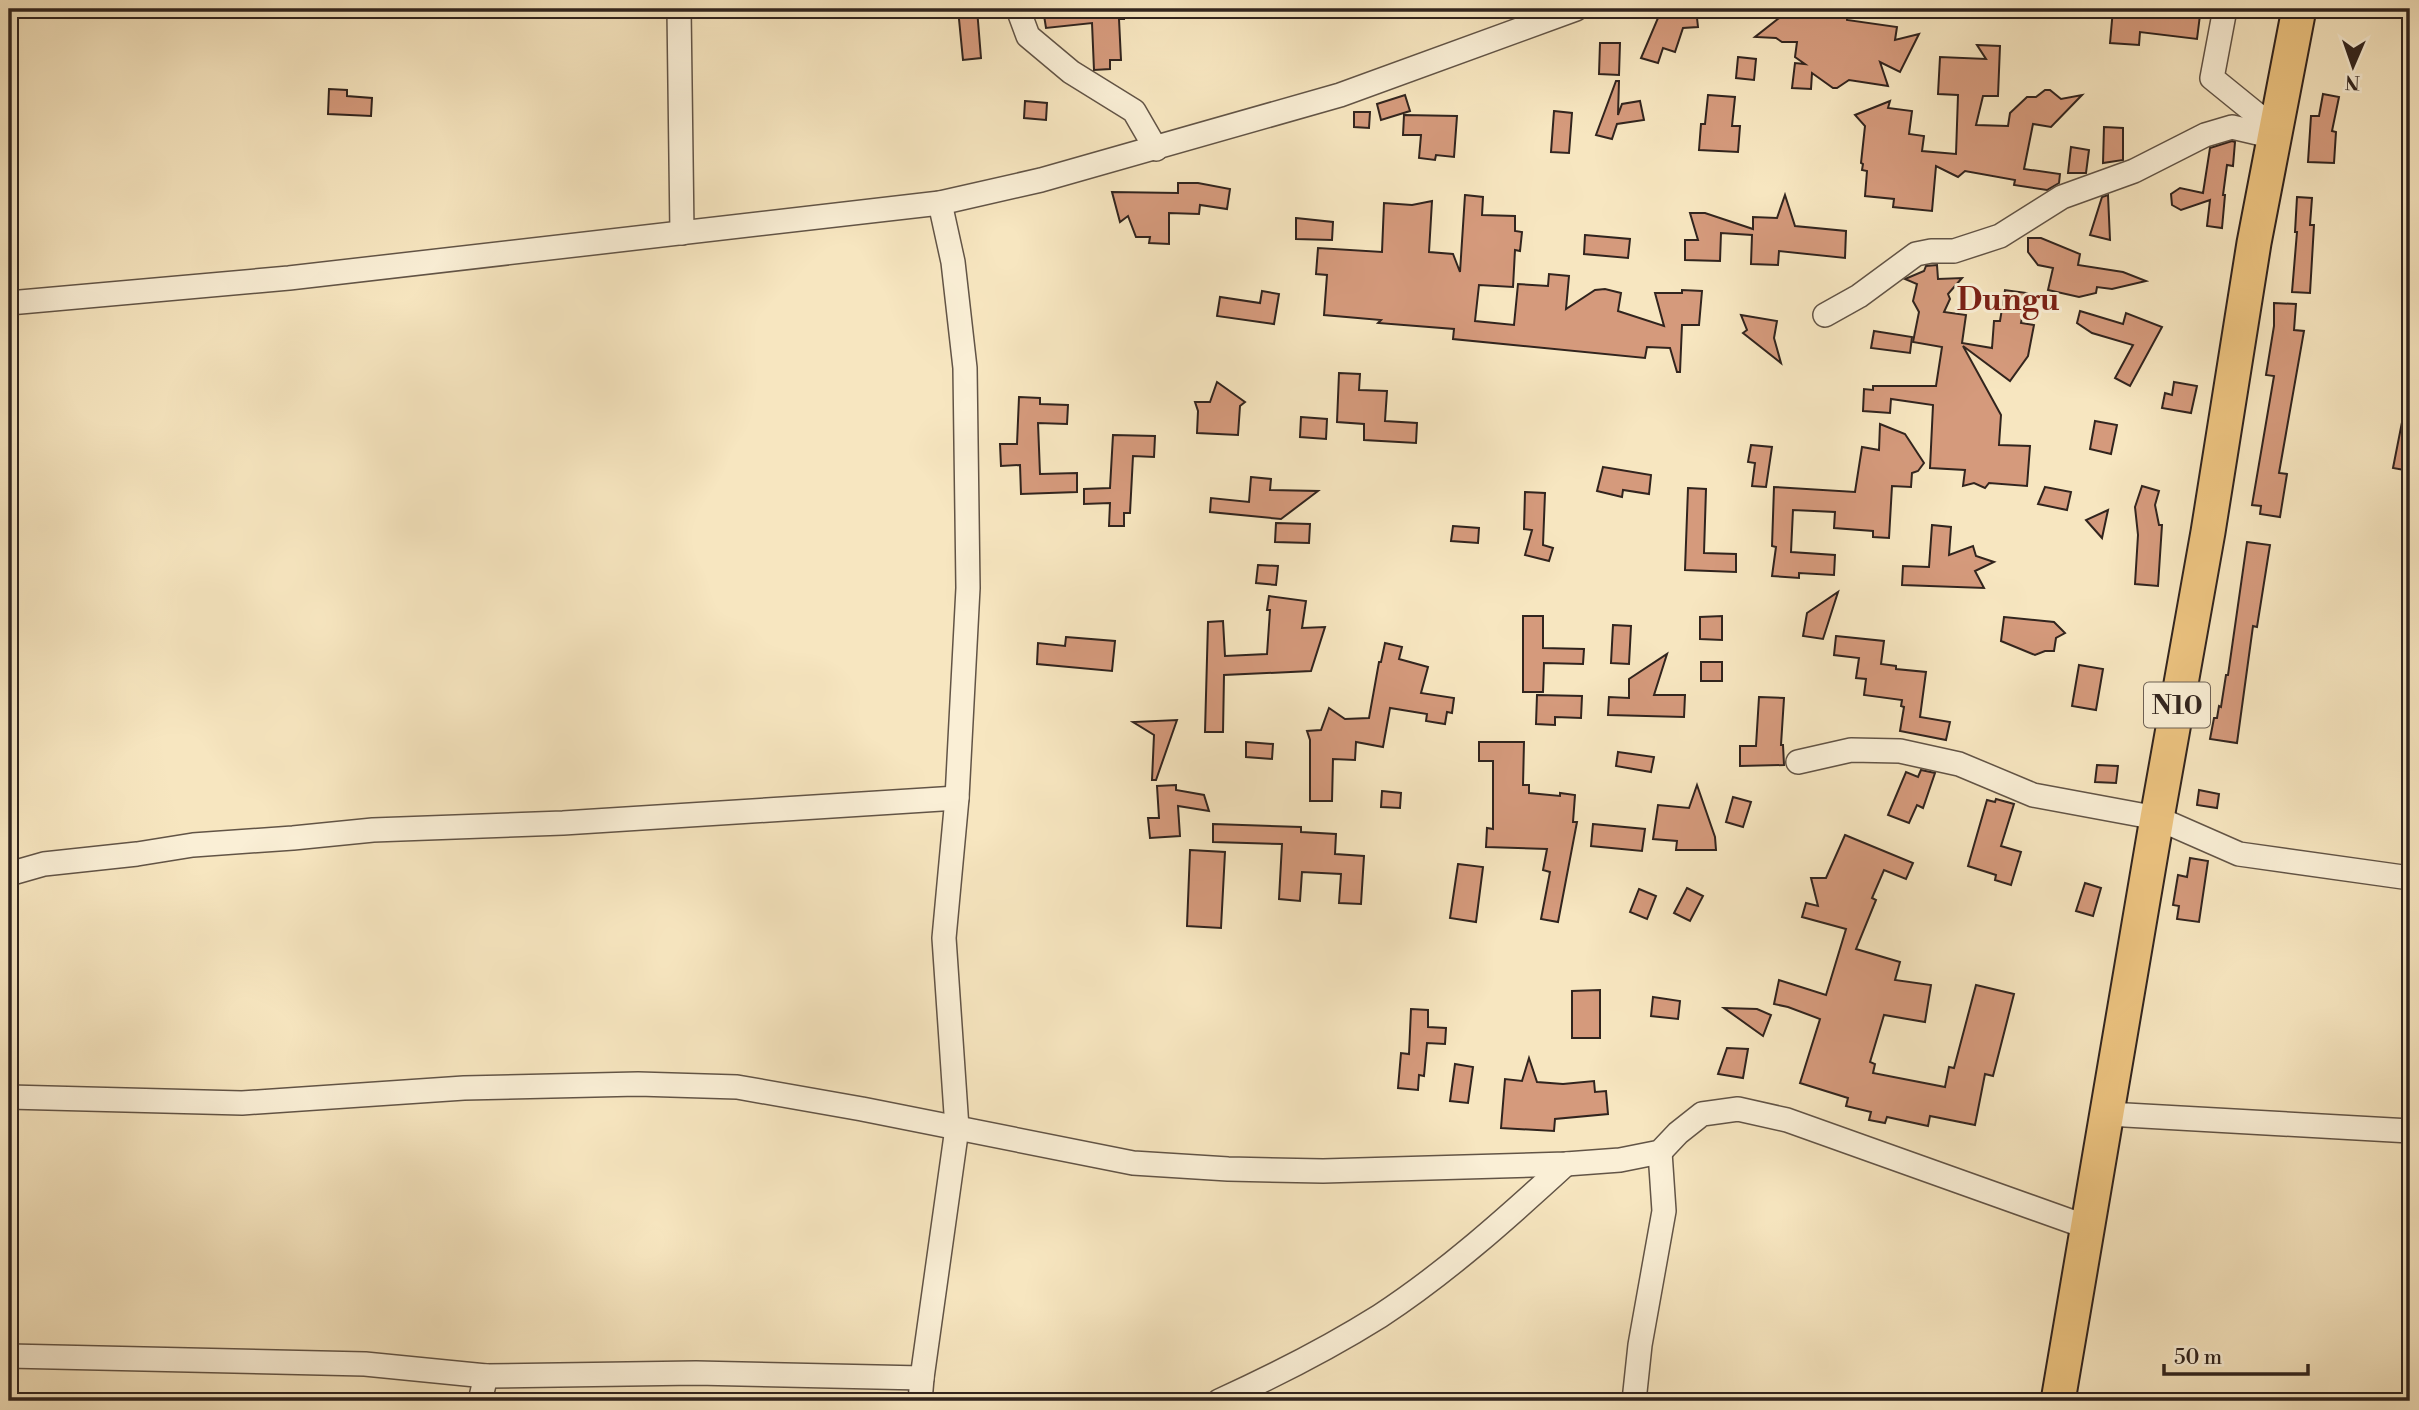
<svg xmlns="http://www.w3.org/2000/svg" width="2419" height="1410" viewBox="0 0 2419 1410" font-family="'Libre Bodoni',serif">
  <rect width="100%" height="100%" fill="#f7e6c0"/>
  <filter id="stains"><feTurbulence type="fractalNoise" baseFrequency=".00286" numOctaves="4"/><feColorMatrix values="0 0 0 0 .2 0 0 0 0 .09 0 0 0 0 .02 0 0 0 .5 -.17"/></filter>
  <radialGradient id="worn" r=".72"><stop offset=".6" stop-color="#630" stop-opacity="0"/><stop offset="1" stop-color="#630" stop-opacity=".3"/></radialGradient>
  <!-- building -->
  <g fill="#d59a7c" stroke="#31241e" stroke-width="2">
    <polygon points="958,9 977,9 981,58 963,60"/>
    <polygon points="1043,9 1123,9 1124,19 1119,19 1121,60 1110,60 1110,69 1094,70 1092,23 1046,28"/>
    <polygon points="1659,9 1696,9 1698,27 1683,28 1675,52 1663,48 1658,63 1641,58 1658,18"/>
    <polygon points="1801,9 1847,9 1847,20 1897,27 1895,40 1919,34 1900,72 1880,62 1888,86 1849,80 1837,88 1833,88 1812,73 1811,89 1792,88 1795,63 1805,64 1795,57 1797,42 1782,42 1776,38 1755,37 1788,11 1801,12"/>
    <polygon points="2113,9 2143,9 2200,15 2197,39 2140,32 2139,45 2110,43"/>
    <polygon points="1600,43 1620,43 1619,75 1599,74"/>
    <polygon points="1977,45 2000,46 1998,96 1983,96 1976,125 2008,126 2010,113 2027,97 2036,97 2045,90 2050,90 2061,99 2082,95 2051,127 2033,124 2024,169 2060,174 2059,183 2047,190 2014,185 2015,180 1965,171 1958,177 1936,166 1932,211 1893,207 1894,199 1865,196 1867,171 1862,170 1863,164 1861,163 1865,126 1855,115 1890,101 1888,108 1912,111 1909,134 1924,136 1922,151 1956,154 1958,95 1938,94 1940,57 1986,59"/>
    <polygon points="1738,57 1756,59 1754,80 1736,78"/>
    <polygon points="1616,81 1619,81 1618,115 1622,104 1640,101 1644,120 1617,124 1612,139 1596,135"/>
    <polygon points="329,89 347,90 347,96 372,98 371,116 328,114"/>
    <polygon points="2323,94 2339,97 2332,131 2336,132 2334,163 2308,162 2311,116 2319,116"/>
    <polygon points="1405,95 1410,111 1381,120 1377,104"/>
    <polygon points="1708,95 1735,97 1732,126 1740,126 1738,152 1699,150 1701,124 1705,124"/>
    <polygon points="1025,101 1047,103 1046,120 1024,118"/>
    <polygon points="1554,111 1572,113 1569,153 1551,152"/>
    <polygon points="1354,112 1370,112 1369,128 1354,127"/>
    <polygon points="1404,115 1457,116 1454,157 1436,155 1435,160 1419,158 1421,135 1403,135"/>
    <polygon points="2104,127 2123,128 2123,160 2103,163"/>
    <polygon points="2232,141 2235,142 2233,166 2227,165 2223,195 2225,195 2222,228 2207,226 2210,200 2181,210 2172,205 2171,194 2180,188 2203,193 2210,148"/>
    <polygon points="2071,147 2089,150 2086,173 2068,173"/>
    <polygon points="1178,183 1198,183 1230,189 1227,209 1200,205 1199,214 1169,213 1169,244 1149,243 1150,237 1136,237 1128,216 1120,222 1112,192 1178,193"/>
    <polygon points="1465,195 1483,197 1482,215 1515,216 1515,231 1522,232 1520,251 1515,250 1513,287 1479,285 1475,321 1514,325 1518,284 1548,286 1549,274 1569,276 1566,309 1595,290 1605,289 1621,293 1618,311 1664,326 1655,293 1682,293 1682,290 1702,291 1699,325 1682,325 1680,372 1677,372 1670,348 1647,347 1645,358 1453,339 1454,329 1378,323 1381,320 1324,315 1327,275 1316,274 1318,248 1382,252 1384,203 1412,205 1432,201 1429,252 1453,254 1460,272"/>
    <polygon points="1785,195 1795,226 1846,231 1845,258 1779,251 1778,265 1751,264 1752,235 1721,233 1720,261 1685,260 1685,240 1698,240 1690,213 1705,213 1753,229 1753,217 1777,218"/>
    <polygon points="2108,195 2110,240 2090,235 2102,197"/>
    <polygon points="2297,197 2312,198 2310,225 2314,225 2310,293 2292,292 2297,232 2295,232"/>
    <polygon points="1296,218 1333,222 1332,240 1296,239"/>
    <polygon points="1585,235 1630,239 1628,258 1584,254"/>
    <polygon points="2028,238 2041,238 2080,254 2078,265 2123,272 2146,281 2112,289 2097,287 2096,293 2079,297 2048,290 2053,268 2038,265 2028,252"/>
    <polygon points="1937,265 1938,279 1962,278 1948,294 1950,299 1944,312 1966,315 1962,343 1992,348 1994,321 2000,321 2005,290 2027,293 2021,323 2034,325 2028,356 2010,381 1963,346 2001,415 1999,445 2030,446 2027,486 1989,483 1985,488 1974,483 1963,486 1965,470 1930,468 1933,405 1891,399 1890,413 1863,411 1864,389 1873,390 1873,386 1936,386 1942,347 1913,342 1919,312 1913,301 1917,284 1905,279 1924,271 1926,266"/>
    <polygon points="1262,291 1279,294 1274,324 1217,316 1220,297 1260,303"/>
    <polygon points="2274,303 2296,304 2294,330 2304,331 2279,473 2287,474 2280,517 2260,514 2261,506 2252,505 2274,376 2266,375 2274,326"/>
    <polygon points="2080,311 2123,324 2126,313 2162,327 2130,386 2115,378 2133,345 2092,333 2077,323"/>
    <polygon points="1741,315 1777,321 1774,338 1781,363 1743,333 1747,330"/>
    <polygon points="1874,331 1912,337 1910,353 1871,348"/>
    <polygon points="1339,373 1360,374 1359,390 1387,391 1385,421 1417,423 1416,443 1364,440 1364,424 1337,422"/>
    <polygon points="1217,382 1245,402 1240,406 1238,435 1197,433 1198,411 1195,402 1210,402"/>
    <polygon points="2174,382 2197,386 2191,413 2162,408 2165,393 2172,395"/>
    <polygon points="1019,397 1040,398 1040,404 1068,405 1067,424 1038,423 1040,474 1077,473 1077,492 1021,494 1020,465 1001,466 1000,444 1017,444"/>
    <polygon points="1301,417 1327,419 1326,439 1300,437"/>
    <polygon points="2403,417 2410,418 2410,471 2393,468"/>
    <polygon points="2095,421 2117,425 2111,454 2090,449"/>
    <polygon points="1880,424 1905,434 1924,463 1918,471 1912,473 1911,487 1892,486 1889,538 1873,537 1873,531 1834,528 1835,512 1793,510 1791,552 1835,555 1834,575 1799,573 1799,578 1772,576 1776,547 1772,546 1774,487 1855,492 1862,447 1879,450"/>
    <polygon points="1113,435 1155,436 1154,457 1133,456 1130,513 1124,513 1124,526 1109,526 1110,503 1084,504 1084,489 1110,488"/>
    <polygon points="1751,445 1772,447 1766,487 1752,486 1755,463 1748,462"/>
    <polygon points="1603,467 1651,475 1649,494 1623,490 1622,497 1597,491"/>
    <polygon points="1251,477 1271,479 1270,490 1318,491 1281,519 1210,512 1211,498 1249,502"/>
    <polygon points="2142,486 2159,491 2155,505 2159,525 2162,525 2158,586 2135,584 2138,535 2135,507"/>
    <polygon points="2045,487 2071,492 2067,510 2038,504"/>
    <polygon points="1688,488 1706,489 1704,553 1736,554 1736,572 1685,570"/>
    <polygon points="1525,492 1545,493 1543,545 1553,548 1549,561 1525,555 1532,530 1524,529"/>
    <polygon points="2108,510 2102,538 2086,520"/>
    <polygon points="1276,523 1310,524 1309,543 1275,542"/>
    <polygon points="1932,525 1951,527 1949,555 1973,546 1976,556 1994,562 1975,571 1984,588 1902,585 1903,566 1929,567"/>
    <polygon points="1453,526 1479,528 1478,543 1451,541"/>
    <polygon points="2247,542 2270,545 2257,627 2253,626 2237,743 2210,739 2214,718 2217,718 2219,706 2221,707 2226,675 2228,675"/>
    <polygon points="1258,565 1278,566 1276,585 1256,583"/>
    <polygon points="1838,592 1823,639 1803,636 1807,613"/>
    <polygon points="1269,596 1306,601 1302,628 1325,627 1311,671 1224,675 1223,732 1205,732 1208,622 1223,621 1225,656 1267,654 1270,610 1267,610"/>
    <polygon points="1523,616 1543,616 1543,648 1584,649 1583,664 1544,663 1543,692 1523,692"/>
    <polygon points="1722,616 1722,640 1700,639 1700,617"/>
    <polygon points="2004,617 2054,622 2065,633 2056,638 2054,651 2045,651 2035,655 2001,641"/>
    <polygon points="1613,625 1631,626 1629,664 1611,663"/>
    <polygon points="1836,636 1884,641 1881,664 1896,666 1896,669 1926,672 1920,717 1950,722 1946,740 1900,731 1904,707 1901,706 1902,700 1864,695 1866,679 1856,678 1859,658 1834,655"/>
    <polygon points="1066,637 1115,641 1112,671 1037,664 1038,643 1065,646"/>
    <polygon points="1385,643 1402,647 1399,659 1428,667 1421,693 1454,698 1452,713 1447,712 1445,724 1426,721 1427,714 1390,708 1383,747 1356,742 1355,760 1333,759 1332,801 1310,801 1310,740 1307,731 1321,730 1329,708 1345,719 1369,718 1379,662 1381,662"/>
    <polygon points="1667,654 1654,695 1685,695 1684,717 1608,715 1609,697 1629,698 1629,679"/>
    <rect x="1701" y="662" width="21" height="19"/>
    <polygon points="2079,665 2103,669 2096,710 2072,706"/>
    <polygon points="1537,695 1582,696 1581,718 1555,717 1555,725 1536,724"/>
    <polygon points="1759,697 1784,698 1781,745 1783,745 1784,765 1740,766 1740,746 1756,746"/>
    <polygon points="1177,720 1156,780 1152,780 1154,735 1133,722"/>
    <polygon points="1246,742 1273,744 1272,759 1246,757"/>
    <polygon points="1479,742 1524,742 1523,785 1529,785 1529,793 1560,796 1560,793 1575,795 1573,822 1577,822 1558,922 1541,919 1550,872 1543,870 1547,849 1486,847 1487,828 1493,829 1493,761 1479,761"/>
    <polygon points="1618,752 1654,757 1651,772 1616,766"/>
    <polygon points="2097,765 2118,766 2116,783 2095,782"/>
    <polygon points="1921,770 1935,773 1923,808 1917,805 1909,823 1888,815 1906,772 1918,777"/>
    <polygon points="1176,785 1176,790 1204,795 1209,811 1178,806 1180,836 1150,838 1148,818 1159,818 1157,786"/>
    <polygon points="1697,785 1715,837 1716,850 1676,850 1677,841 1653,839 1658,805 1689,808"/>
    <polygon points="2199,790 2219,794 2217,808 2197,805"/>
    <polygon points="1382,791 1401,793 1400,808 1381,807"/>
    <polygon points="1733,797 1751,802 1743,827 1726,822"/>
    <polygon points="1996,799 2014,804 2001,846 2021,852 2011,885 1995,880 1996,875 1968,866 1987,800 1995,802"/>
    <polygon points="1213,824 1301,827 1301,832 1336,834 1335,854 1364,856 1361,904 1339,903 1341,874 1302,872 1300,901 1279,899 1282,844 1213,842"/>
    <polygon points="1593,824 1645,829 1642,851 1591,846"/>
    <polygon points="1845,835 1913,863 1906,879 1884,870 1872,898 1876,900 1856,949 1900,962 1895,980 1931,985 1925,1022 1884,1015 1870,1062 1875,1064 1873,1073 1945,1087 1949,1067 1954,1068 1976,985 2014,994 1993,1076 1985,1074 1975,1125 1930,1116 1928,1126 1887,1117 1885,1123 1869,1120 1871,1112 1846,1106 1848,1098 1800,1083 1820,1019 1788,1007 1774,1004 1779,980 1826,995 1846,929 1802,917 1806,903 1818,906 1811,878 1826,878"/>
    <polygon points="1190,850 1225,852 1221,928 1187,926"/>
    <polygon points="2190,858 2208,861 2199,922 2177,919 2179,906 2173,905 2178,875 2187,877"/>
    <polygon points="1458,864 1483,867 1476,922 1450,918"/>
    <polygon points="2085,883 2101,888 2093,916 2076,911"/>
    <polygon points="1687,888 1703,896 1690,921 1674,913"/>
    <polygon points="1639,889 1656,896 1647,919 1630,912"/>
    <polygon points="1600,990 1600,1038 1572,1038 1572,991"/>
    <polygon points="1653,997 1680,1001 1678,1019 1651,1016"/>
    <polygon points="1724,1008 1757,1009 1771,1015 1763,1036"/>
    <polygon points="1411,1009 1428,1010 1428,1027 1446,1028 1445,1044 1427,1043 1424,1076 1419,1075 1418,1090 1398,1088 1401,1053 1409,1054"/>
    <polygon points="1727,1048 1748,1049 1743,1078 1718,1074"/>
    <polygon points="1529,1058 1537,1082 1563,1084 1594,1081 1595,1092 1606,1091 1608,1114 1555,1119 1554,1131 1501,1128 1505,1079 1522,1081"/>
    <polygon points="1455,1064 1473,1067 1468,1103 1450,1101"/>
  </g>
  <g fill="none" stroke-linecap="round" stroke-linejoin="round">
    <!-- minor casing -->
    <g stroke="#625446" stroke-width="26">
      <g id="minor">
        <polyline points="679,9 682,233"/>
        <polyline points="1018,9 1028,36 1071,72 1134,111 1156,149"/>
        <polyline points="2225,9 2212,78 2276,130"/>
        <polyline points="9,303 289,278 940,203 1041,180 1340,95 1576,9"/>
        <polyline points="1825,315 1859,296 1916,254 1931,251 1954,251 2000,236 2062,197 2134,171 2205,135 2232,127 2275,137"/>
        <polyline points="1798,762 1851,750 1900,751 1959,764 2033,795 2157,818 2239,854 2410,878"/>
        <polyline points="9,874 44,864 137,854 193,845 293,838 373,830 563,823 957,798"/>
        <polyline points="9,1097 242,1103 464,1088 638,1084 737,1087 862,1109 1133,1163 1228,1169 1323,1171 1566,1164 1620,1160 1660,1152 1678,1133 1702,1114 1738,1109 1787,1120 2087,1227"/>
        <polyline points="2108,1114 2410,1131"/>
        <polyline points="9,1356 365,1364 486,1376 696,1373 922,1378"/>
        <polyline points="480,1401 486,1376"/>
        <polyline points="920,1401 922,1378 957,1128 944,938 957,798 968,588 965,368 953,262 940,203"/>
        <path d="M1219,1401C1274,1376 1329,1348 1380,1316C1447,1272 1507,1218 1566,1164"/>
        <polyline points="1634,1401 1640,1345 1664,1211 1660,1152"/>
      </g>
    </g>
    <!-- highway casing -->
    <g stroke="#31241e" stroke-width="37">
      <polyline id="highway" points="2058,1401 2157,818 2208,532 2254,243 2299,9"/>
    </g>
    <!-- minor -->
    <use href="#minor" stroke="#faefd6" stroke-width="23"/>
    <!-- highway -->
    <use href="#highway" stroke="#ecc380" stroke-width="33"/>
  </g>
  <g text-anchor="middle" stroke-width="6" stroke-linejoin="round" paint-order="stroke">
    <!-- shield labels -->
    <rect fill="#faefd6" stroke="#6d6155" stroke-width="2" x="2144" y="682.5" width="66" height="45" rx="5"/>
    <g font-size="26" font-weight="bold" fill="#31241e">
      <text x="2177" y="714">N10</text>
    </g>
    <!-- quarter labels -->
    <g font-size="32" font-weight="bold" fill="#7a1f14" stroke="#faefd6">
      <text x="2008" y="310">Dungu</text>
    </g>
  </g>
  <!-- margin -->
  <rect width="2419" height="1410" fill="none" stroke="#f7e6c0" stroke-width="35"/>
  <rect x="10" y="10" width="2398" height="1389" fill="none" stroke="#31241e" stroke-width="3.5"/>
  <rect x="18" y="18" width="2384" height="1375" fill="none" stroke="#31241e" stroke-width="2"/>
  <!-- north arrow -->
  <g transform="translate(2353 66) rotate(182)" stroke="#faefd6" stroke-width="5" paint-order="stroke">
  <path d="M0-5L12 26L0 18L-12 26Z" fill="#31241e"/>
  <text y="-10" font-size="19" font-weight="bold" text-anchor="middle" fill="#31241e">N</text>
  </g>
  <!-- scale -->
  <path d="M2164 1364v10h144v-10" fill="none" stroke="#31241e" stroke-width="3.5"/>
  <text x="2174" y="1364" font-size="21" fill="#31241e" stroke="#faefd6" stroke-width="5" paint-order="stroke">50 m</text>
  <rect width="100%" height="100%" filter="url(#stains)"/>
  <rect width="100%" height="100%" fill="url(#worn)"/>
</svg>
